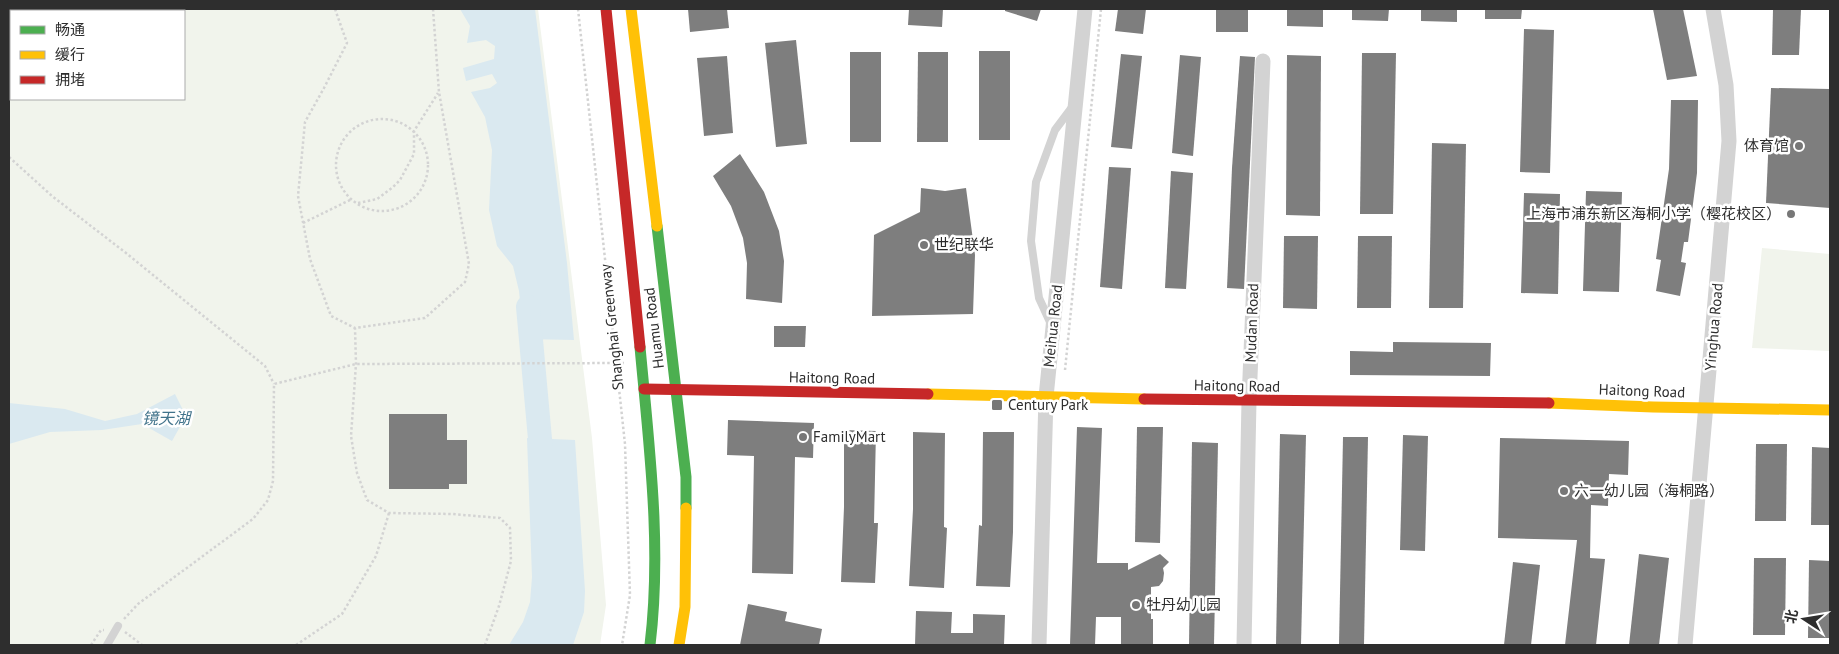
<svg xmlns="http://www.w3.org/2000/svg" width="1839" height="654" viewBox="0 0 1839 654" font-family="'PT Sans','Noto Sans SC',sans-serif">
  <rect width="100%" height="100%" fill="#fff"/>
  <!-- green -->
  <g fill="#f1f4ec" fill-rule="evenodd">
    <path d="M9,9H538L592,438L606,605L600,645H9ZM11,11H184V99H11Z"/>
    <polygon points="1762,248 1830,254 1830,351 1752,348"/>
  </g>
  <!-- water -->
  <g fill="#dae9f0">
    <polygon points="460,9 535,9 567,263 574,340 524,339 519,291 513,266 497,246 489,210 492,150 485,117 471,92 490,88 497,83 492,74 466,81 463,68 494,59 495,46 486,40 467,43 470,26"/>
    <polygon points="175,394 186,416 172,441 142,424 102,430 50,432 9,444 9,403 65,409 105,421 137,414"/>
    <polygon points="527,438 575,440 585,591 584,612 573,645 509,645 523,622 530,602 532,577"/>
  </g>
  <g fill="none" stroke-linecap="round" stroke-linejoin="round">
    <!-- river -->
    <polyline stroke="#dae9f0" stroke-width="24" points="528,307 541,450 541,470"/>
  </g>
  <!-- building -->
  <g fill="#7e7e7e">
    <polygon points="688,9 727,9 729,28 690,32"/>
    <polygon points="909,9 943,9 942,27 908,25"/>
    <polygon points="1005,9 1041,9 1037,21 1005,11"/>
    <polygon points="1118,9 1146,9 1143,34 1115,31"/>
    <rect x="1216" y="9" width="32" height="23"/>
    <polygon points="1287,9 1323,9 1323,27 1287,26"/>
    <polygon points="1352,9 1389,9 1388,21 1352,20"/>
    <polygon points="1421,9 1457,9 1457,22 1421,21"/>
    <polygon points="1485,9 1522,9 1521,19 1485,19"/>
    <polygon points="1653,9 1683,9 1697,76 1667,80"/>
    <polygon points="1773,9 1801,9 1799,55 1772,55"/>
    <polygon points="1524,29 1554,30 1550,173 1520,172"/>
    <polygon points="796,40 807,144 776,147 765,43"/>
    <rect x="979" y="51" width="31" height="89"/>
    <rect x="850" y="52" width="31" height="90"/>
    <polygon points="918,52 948,52 948,142 917,142"/>
    <polygon points="1362,53 1396,53 1393,214 1360,214"/>
    <polygon points="1121,54 1142,56 1132,149 1111,147"/>
    <polygon points="1180,55 1201,57 1193,156 1172,153"/>
    <polygon points="1287,55 1321,56 1320,216 1286,215"/>
    <polygon points="727,56 733,133 704,136 697,58"/>
    <polygon points="1240,56 1255,57 1244,289 1227,288 1232,168"/>
    <polygon points="1771,88 1830,89 1830,208 1766,203"/>
    <polygon points="1671,100 1698,100 1697,173 1688,242 1684,242 1681,262 1686,263 1680,296 1656,291 1661,260 1656,259 1669,169"/>
    <polygon points="1432,143 1466,144 1463,308 1429,308"/>
    <polygon points="740,154 764,192 779,231 784,261 782,303 746,299 747,263 743,238 731,206 713,176"/>
    <polygon points="1109,167 1131,168 1122,289 1100,287"/>
    <polygon points="1171,171 1193,173 1186,289 1165,288"/>
    <polygon points="921,188 945,191 966,188 975,255 973,314 872,316 874,235 920,212"/>
    <polygon points="1586,191 1622,192 1619,292 1583,291"/>
    <polygon points="1524,193 1560,194 1558,294 1521,293"/>
    <polygon points="1284,236 1318,236 1317,309 1283,308"/>
    <polygon points="1358,236 1392,236 1391,308 1357,308"/>
    <polygon points="774,326 806,326 805,347 774,347"/>
    <polygon points="1393,342 1491,343 1490,376 1350,375 1350,351 1393,352"/>
    <polygon points="389,414 447,414 447,440 467,440 467,484 449,484 449,489 389,489"/>
    <polygon points="728,420 814,423 813,458 795,457 793,574 752,573 754,456 727,455"/>
    <polygon points="1077,427 1102,428 1097,563 1128,563 1128,570 1160,554 1169,562 1163,568 1164,573 1163,581 1159,586 1151,587 1151,619 1153,619 1153,645 1121,645 1121,617 1096,617 1095,645 1070,645"/>
    <polygon points="1137,427 1163,427 1160,543 1135,542"/>
    <polygon points="844,430 876,431 874,523 878,523 875,583 841,582 844,507"/>
    <polygon points="913,432 945,433 944,527 947,528 944,588 909,586 913,509"/>
    <polygon points="983,432 1014,432 1013,532 1010,587 976,586 979,525 982,526"/>
    <polygon points="1280,434 1306,435 1301,645 1276,645"/>
    <polygon points="1403,435 1428,436 1425,551 1400,550"/>
    <polygon points="1343,437 1368,437 1364,645 1339,645"/>
    <polygon points="1500,438 1629,441 1628,475 1609,474 1608,506 1591,505 1590,558 1605,559 1596,645 1565,645 1577,540 1498,538"/>
    <polygon points="1192,442 1218,443 1214,645 1189,645"/>
    <polygon points="1756,444 1787,444 1786,521 1755,521"/>
    <polygon points="1812,447 1830,448 1830,525 1811,525"/>
    <polygon points="1639,554 1669,558 1659,645 1629,645"/>
    <polygon points="1754,558 1786,558 1785,635 1753,635"/>
    <polygon points="1809,560 1830,561 1830,638 1808,638"/>
    <polygon points="1513,562 1540,565 1531,645 1504,645"/>
    <polygon points="748,604 787,612 785,621 822,629 819,645 740,645"/>
    <polygon points="916,611 952,612 951,633 973,633 973,614 1005,615 1004,645 915,645"/>
  </g>
  <g fill="none" stroke-linecap="round" stroke-linejoin="round">
    <!-- path -->
    <g stroke="#d3d3d3" stroke-width="2.5" stroke-dasharray="2.5 2.5" stroke-linecap="butt">
      <polyline points="335,9 347,43 324,88 305,122 298,196 310,259 331,316 355,328"/>
      <polyline points="433,9 439,92 469,264 465,282 425,318 355,328 356,364 351,436 357,473 367,500 389,513 452,514 500,518 510,528 511,561 499,606 485,645"/>
      <polyline points="578,9 625,444 630,595 622,645"/>
      <circle cx="382" cy="165" r="46"/>
      <polyline points="9,157 52,196 126,253 265,366 274,384"/>
      <polyline points="358,203 377,199 393,187 400,180 414,154 414,131 438,93"/>
      <polyline points="303,223 352,199"/>
      <polyline points="1065,370 1101,9"/>
      <polyline points="124,619 138,604 253,519 268,500 273,481 274,384 356,364 624,363"/>
      <polyline points="125,632 142,645"/>
      <polyline points="91,645 101,630 104,630"/>
      <polyline points="296,645 342,614 376,556 389,513"/>
    </g>
    <!-- lane -->
    <g stroke="#d3d3d3" stroke-width="8">
      <polyline points="1050,322 1039,298 1031,241 1036,182 1055,130 1073,106"/>
      <polyline points="107,645 118,626"/>
    </g>
    <!-- street -->
    <g stroke="#d3d3d3" stroke-width="15">
      <polyline points="1039,645 1046,397 1085,9"/>
      <polyline points="1244,645 1249,401 1263,61"/>
      <polyline points="1685,645 1729,141 1726,85 1713,9"/>
    </g>
    <!-- fast -->
    <g stroke="#4caf50" stroke-width="11">
      <polyline points="657,226 686,477 686,508"/>
      <path d="M640,347C649,446 662,546 650,645"/>
    </g>
    <!-- slow -->
    <g stroke="#ffc107" stroke-width="11">
      <polyline points="631,9 657,226"/>
      <polyline points="928,394 1144,399"/>
      <polyline points="1549,403 1653,407 1830,410"/>
      <polyline points="679,645 685,607 686,508"/>
    </g>
    <!-- jam -->
    <g stroke="#c62828" stroke-width="11">
      <polyline points="606,9 640,347"/>
      <polyline points="644,389 928,394"/>
      <polyline points="1144,399 1549,403"/>
    </g>
  </g>
  <!-- markers -->
  <g fill="#777" stroke="#fff" stroke-width="2">
    <circle cx="1799" cy="146" r="5"/>
    <circle cx="1791" cy="214" r="5"/>
    <circle cx="924" cy="245" r="5"/>
    <rect x="991" y="399" width="12" height="12" rx="2.5"/>
    <circle cx="803" cy="437" r="5"/>
    <circle cx="1564" cy="491" r="5"/>
    <circle cx="1136" cy="605" r="5"/>
  </g>
  <g text-anchor="middle" stroke-width="5" stroke-linejoin="round" paint-order="stroke">
    <!-- poi labels -->
    <g font-size="15" fill="#2e2e2e" stroke="#fff" text-anchor="start">
      <text x="1789" y="151" text-anchor="end">体育馆</text>
      <text x="1781" y="219" text-anchor="end">上海市浦东新区海桐小学（樱花校区）</text>
      <text x="934" y="250">世纪联华</text>
      <text x="1008" y="410">Century Park</text>
      <text x="813" y="442">FamilyMart</text>
      <text x="1574" y="496">六一幼儿园（海桐路）</text>
      <text x="1146" y="610">牡丹幼儿园</text>
    </g>
    <!-- street labels -->
    <g font-size="15" fill="#2e2e2e" stroke="#fff">
      <text transform="translate(1252 323) rotate(-88)" y="5">Mudan Road</text>
      <text transform="translate(1053 326) rotate(-84)" y="5">Meihua Road</text>
      <text transform="translate(612 327) rotate(-96)" y="5">Shanghai Greenway</text>
      <text transform="translate(1714 327) rotate(-85)" y="5">Yinghua Road</text>
      <text transform="translate(654 328) rotate(-97)" y="5">Huamu Road</text>
      <text transform="translate(832 378) rotate(1)" y="5">Haitong Road</text>
      <text transform="translate(1237 386) rotate(1)" y="5">Haitong Road</text>
      <text transform="translate(1642 391) rotate(2)" y="5">Haitong Road</text>
    </g>
    <!-- water labels -->
    <g font-size="16" font-style="italic" fill="#41738b" stroke="#fff">
      <text x="166" y="424">镜天湖</text>
    </g>
  </g>
  <!-- border -->
  <rect width="1839" height="654" fill="none" stroke="#2e2e2e" stroke-width="20"/>
  <!-- legend -->
  <rect x="10" y="10" width="175" height="90" fill="#ffffff" stroke="#ababab"/>
  <rect x="20" y="26" width="25" height="8" fill="#4caf50" stroke="#ababab"/>
  <text x="55" y="35" font-size="15" fill="#2e2e2e">畅通</text>
  <rect x="20" y="51" width="25" height="8" fill="#ffc107" stroke="#ababab"/>
  <text x="55" y="60" font-size="15" fill="#2e2e2e">缓行</text>
  <rect x="20" y="76" width="25" height="8" fill="#c62828" stroke="#ababab"/>
  <text x="55" y="85" font-size="15" fill="#2e2e2e">拥堵</text>
  <!-- north arrow -->
  <g transform="translate(1804 619) rotate(282)" stroke="#ffffff" stroke-width="4" paint-order="stroke">
  <path d="M0-4L9 19L0 12L-9 19Z" fill="#2e2e2e"/>
  <text y="-8" font-size="14" font-weight="bold" text-anchor="middle" fill="#2e2e2e">北</text>
  </g>
</svg>
